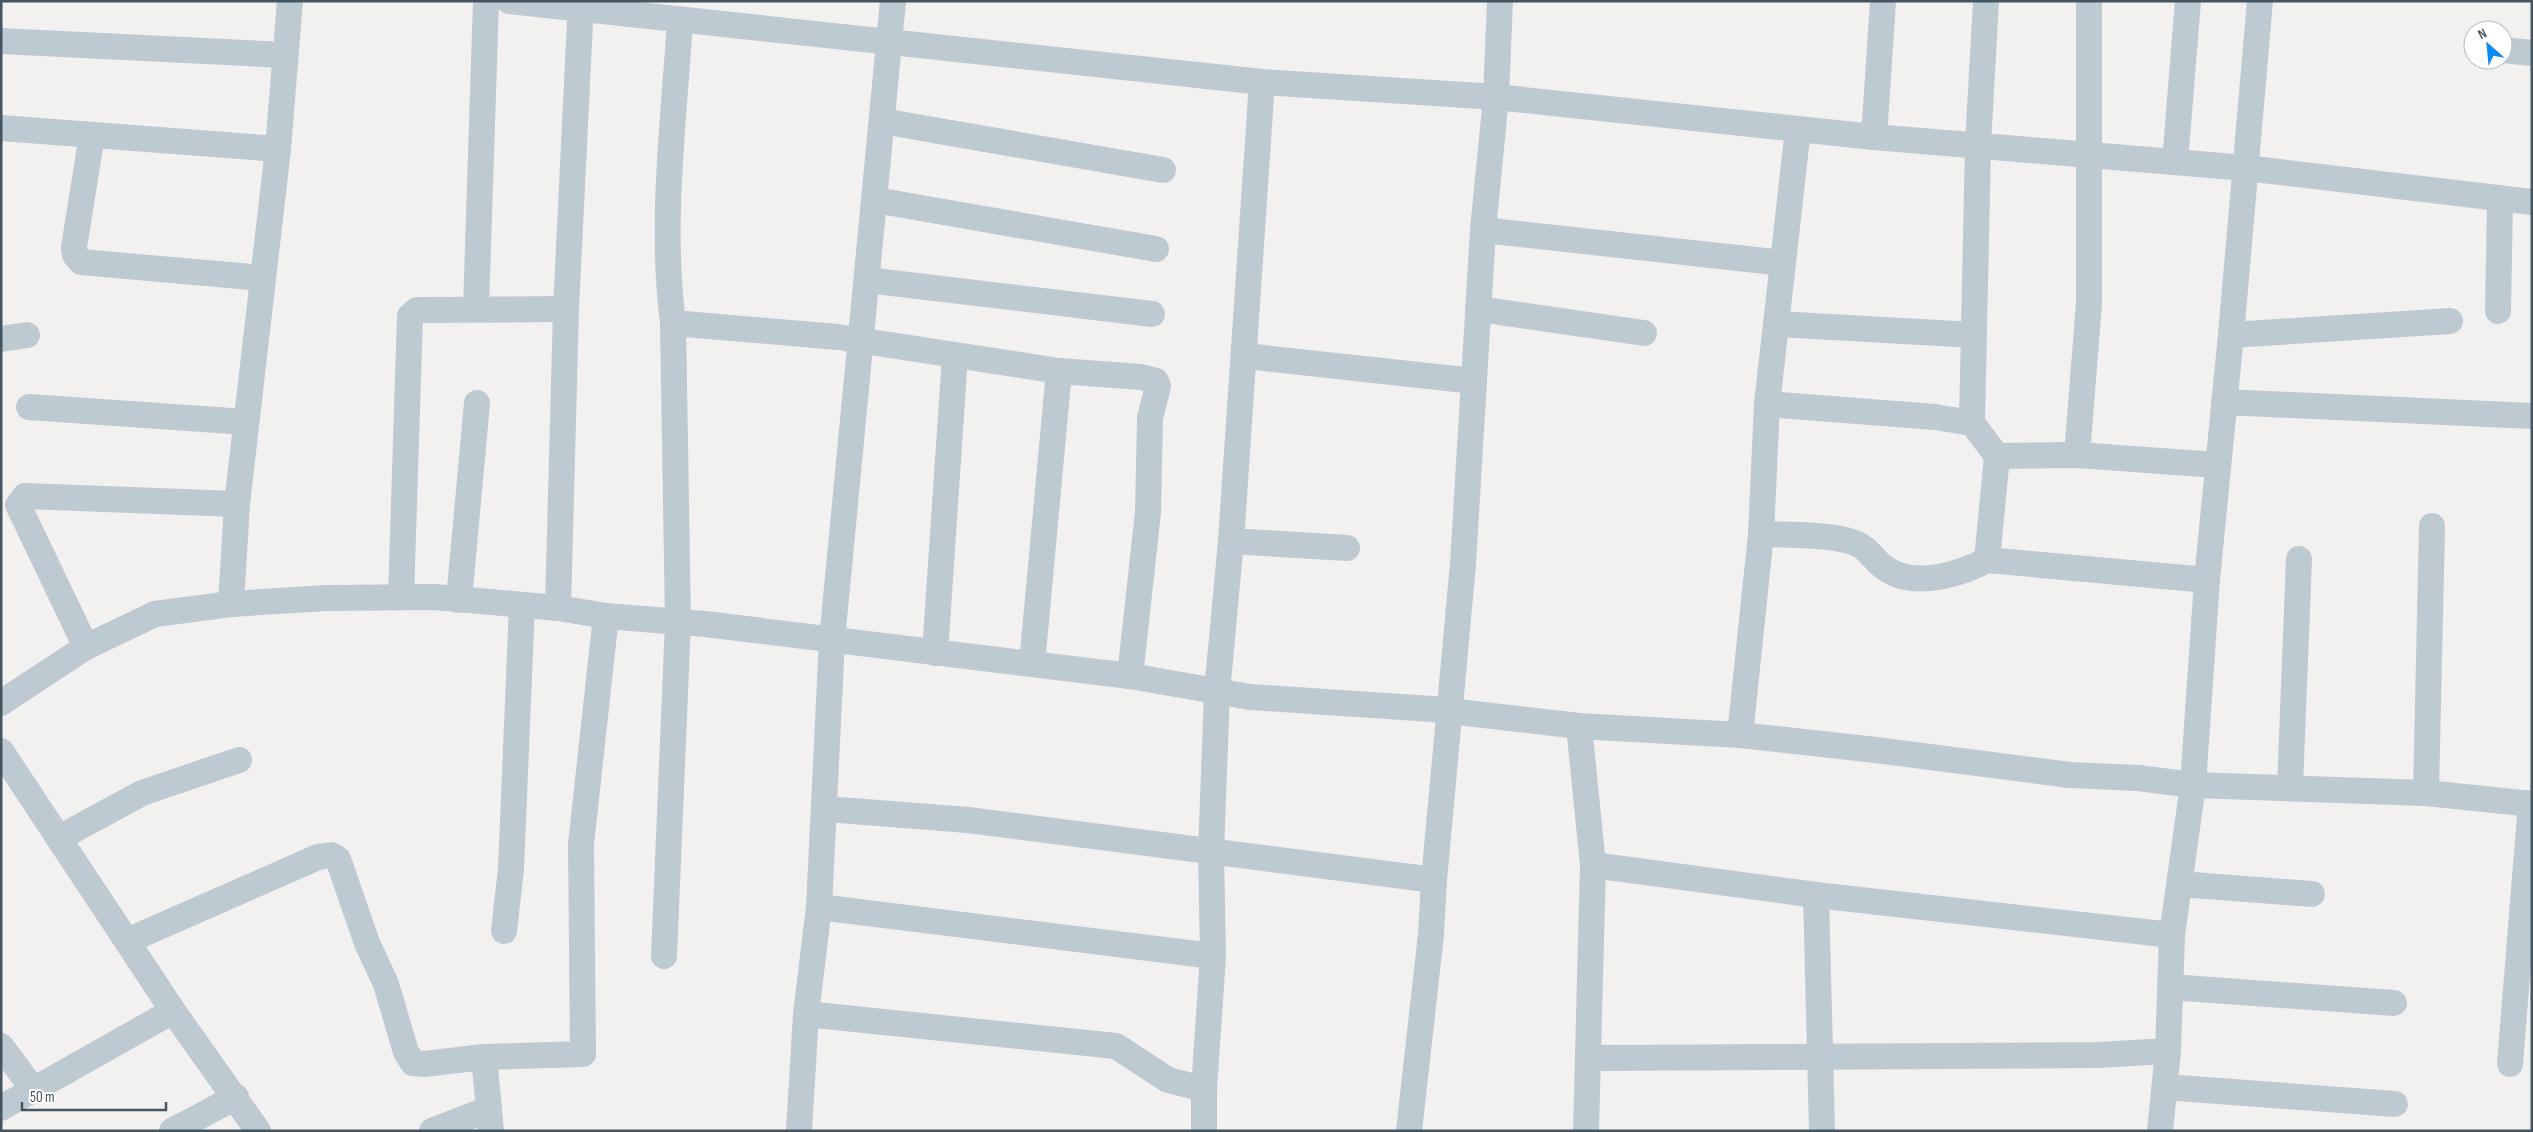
<svg xmlns="http://www.w3.org/2000/svg" width="2533" height="1132" viewBox="0 0 2533 1132" font-family="'Sofia Sans Condensed',sans-serif">
  <rect width="100%" height="100%" fill="#f3f0f0"/>
  <g fill="none" stroke-linecap="round" stroke-linejoin="round">
    <!-- minor -->
    <g stroke="#bdcad1" stroke-width="26">
      <polyline points="509,1 1262,82 1496,97 1874,137 2246,168 2532,202"/>
      <path d="M680,20C674,120 660,223 673,323L838,337L1059,371L1141,377L1156,381L1158,386L1150,418L1148,512L1130,676"/>
      <polyline points="1,41 285,55"/>
      <polyline points="2503,50 2532,53"/>
      <polyline points="882,121 1163,170"/>
      <polyline points="1,128 278,149"/>
      <polyline points="92,135 74,247 75,255 81,262 263,278"/>
      <polyline points="1874,137 1883,1"/>
      <polyline points="2175,162 2188,1"/>
      <polyline points="875,200 1156,249"/>
      <polyline points="1483,230 1783,263"/>
      <polyline points="867,280 1152,314"/>
      <polyline points="476,308 486,1"/>
      <polyline points="1478,309 1644,333"/>
      <polyline points="2498,311 2500,199"/>
      <polyline points="1777,324 1974,335"/>
      <polyline points="2231,335 2450,321"/>
      <polyline points="1,339 27,335"/>
      <polyline points="1245,356 1474,381"/>
      <polyline points="2224,402 2532,416"/>
      <polyline points="1767,404 1935,417 1972,423 1997,456 2077,455 2217,465"/>
      <polyline points="29,407 246,422"/>
      <polyline points="1972,423 1978,144 1986,1"/>
      <polyline points="2077,455 2089,303 2089,1"/>
      <path d="M1761,534C1784,535 1828,534 1849,541C1871,547 1871,560 1888,570C1916,588 1961,574 1987,560L1997,456"/>
      <polyline points="1231,541 1347,548"/>
      <polyline points="1987,560 2207,580"/>
      <polyline points="401,597 410,316 417,310 566,309"/>
      <polyline points="459,600 477,403"/>
      <polyline points="231,604 237,504 278,149 290,1"/>
      <polyline points="558,608 566,309 581,1"/>
      <polyline points="86,647 18,505 25,496 237,504"/>
      <polyline points="935,653 955,356"/>
      <polyline points="1032,664 1059,371"/>
      <polyline points="1,703 86,647 155,614 231,604 327,598 435,597 558,608 606,616 705,624 1130,676 1250,697 1432,709 1579,726 1740,735 1876,750 2070,775 2138,778 2193,785 2426,793 2532,804"/>
      <polyline points="1579,726 1593,865 1586,1131"/>
      <polyline points="1740,735 1761,534 1767,404 1798,129"/>
      <polyline points="1,751 173,1011 258,1131"/>
      <polyline points="2290,787 2299,559"/>
      <polyline points="2426,793 2432,526"/>
      <polyline points="826,809 968,820 1434,880"/>
      <polyline points="59,838 142,793 239,760"/>
      <polyline points="1593,865 1816,895 2172,935"/>
      <polyline points="2180,884 2312,894"/>
      <polyline points="1816,895 1822,1131"/>
      <polyline points="819,907 1213,956"/>
      <polyline points="504,931 511,869 522,605"/>
      <polyline points="127,941 318,857 331,855 338,859 367,943 386,984 406,1052 413,1063 424,1064 484,1057 583,1054 581,844 606,616"/>
      <polyline points="664,956 678,622 673,323"/>
      <polyline points="2170,987 2394,1003"/>
      <polyline points="806,1014 1116,1046 1168,1080 1204,1089"/>
      <polyline points="1,1046 33,1089"/>
      <polyline points="484,1057 491,1131"/>
      <polyline points="1590,1058 2098,1055 2168,1051"/>
      <polyline points="2510,1064 2531,803"/>
      <polyline points="2165,1087 2395,1104"/>
      <polyline points="1,1108 173,1011"/>
      <polyline points="172,1131 236,1097"/>
      <polyline points="432,1131 489,1109"/>
      <polyline points="799,1131 806,1014 819,907 832,640 893,1"/>
      <polyline points="1204,1131 1204,1089 1213,956 1211,852 1217,692 1231,541 1262,82"/>
      <polyline points="1409,1131 1431,934 1434,880 1463,564 1483,230 1496,97 1500,1"/>
      <polyline points="2160,1131 2168,1051 2172,935 2193,785 2207,580 2231,335 2260,1"/>
    </g>
  </g>
  <!-- border -->
  <rect width="2533" height="1132" fill="none" stroke="#465660" stroke-width="5"/>
  <!-- north arrow -->
  <g transform="translate(2488 45) rotate(333)"><circle r="24" fill="#ffffff" stroke="#b5bbbf"/>
  <path d="M0-4L9 19L0 12L-9 19Z" fill="#0a8af3"/>
  <text y="-8" font-size="14" font-weight="bold" text-anchor="middle" fill="#465660">N</text>
  </g>
  <!-- scale -->
  <path d="M22 1102v8h144v-8" fill="none" stroke="#465660" stroke-width="2.5"/>
  <text x="30" y="1102" font-size="15" fill="#465660" stroke="#ffffff" stroke-width="4" paint-order="stroke">50 m</text>
</svg>
